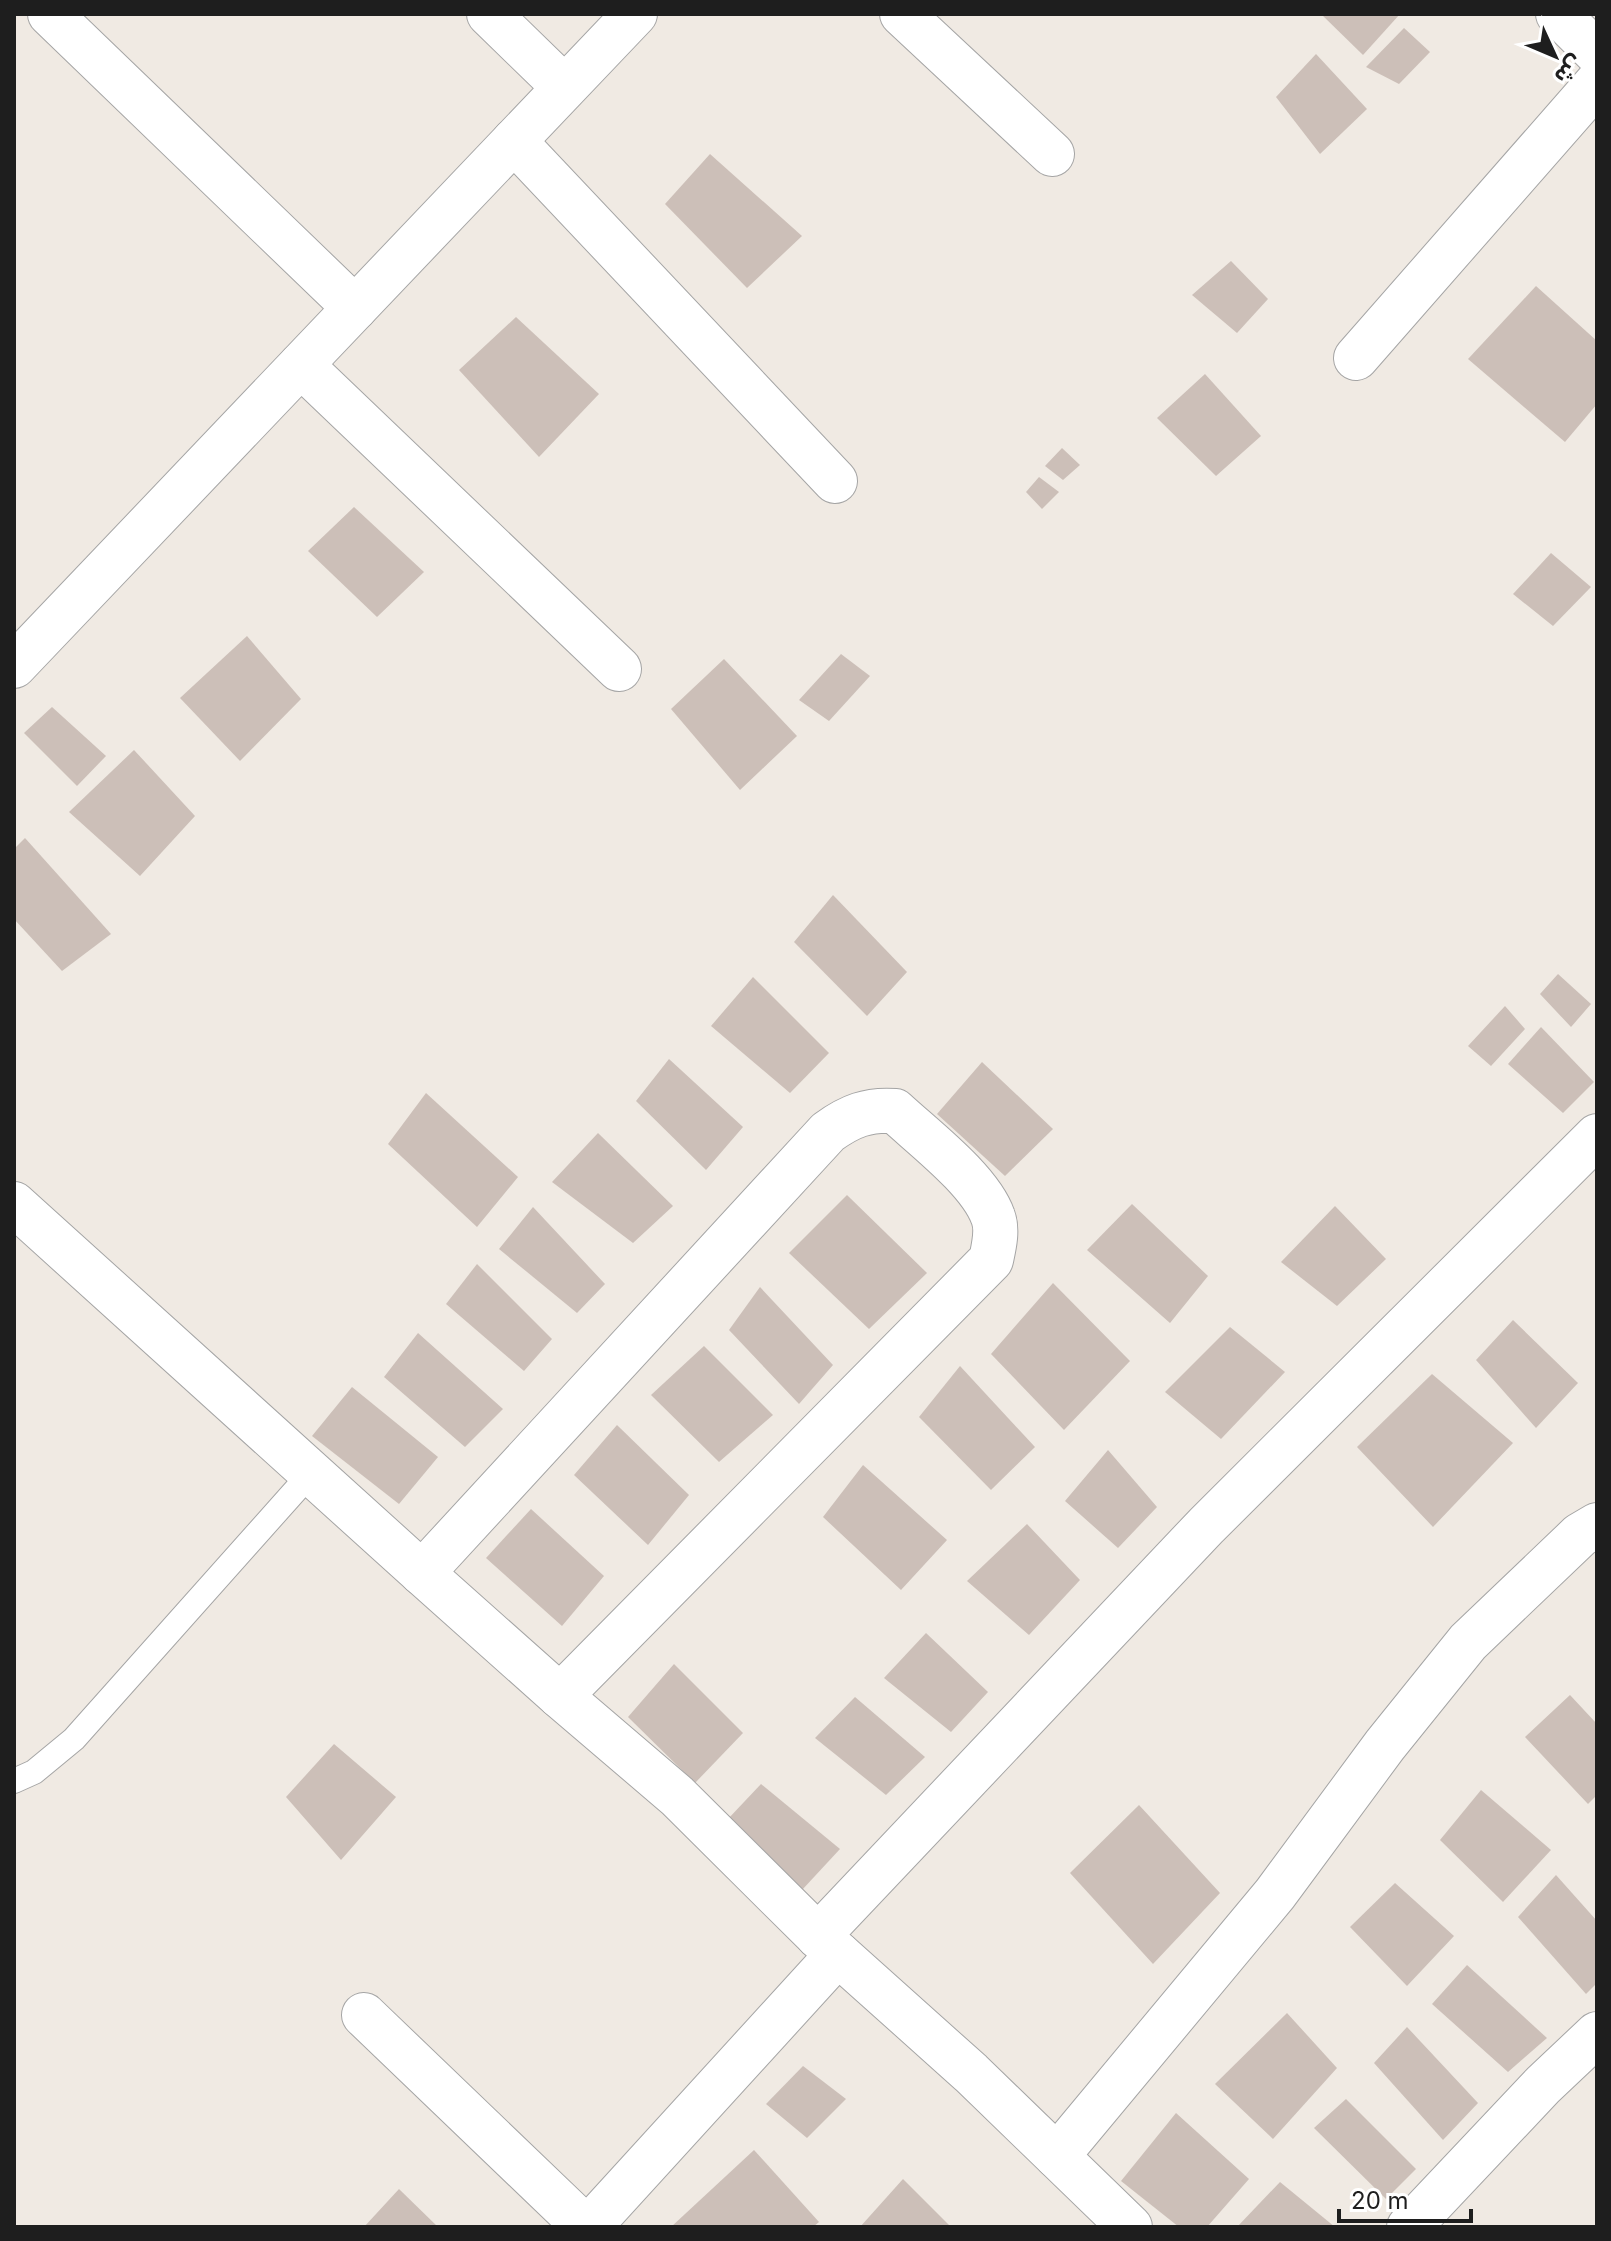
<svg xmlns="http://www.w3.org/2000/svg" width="1611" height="2241" viewBox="0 0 1611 2241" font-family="Inter,'Noto Sans Arabic',sans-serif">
  <rect width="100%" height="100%" fill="#f0eae3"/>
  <!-- building -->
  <g fill="#ccbfb8">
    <polygon points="1321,14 1400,14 1363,55"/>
    <polygon points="1404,28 1430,52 1399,84 1366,67"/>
    <polygon points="1316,54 1367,109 1320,154 1276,97"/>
    <polygon points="710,154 802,236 747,288 665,204"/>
    <polygon points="1231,261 1268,299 1237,333 1192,295"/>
    <polygon points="1536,286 1597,341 1597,404 1565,442 1468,359"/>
    <polygon points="516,317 599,394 539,457 459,370"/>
    <polygon points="1205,374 1261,436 1216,476 1157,418"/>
    <polygon points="1062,448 1080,465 1063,480 1045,466"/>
    <polygon points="1039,477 1059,492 1042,509 1026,492"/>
    <polygon points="354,507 424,572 377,617 308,551"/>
    <polygon points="1551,553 1591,587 1553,626 1513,594"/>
    <polygon points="247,636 301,699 240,761 180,698"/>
    <polygon points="841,654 870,676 829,721 799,700"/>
    <polygon points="724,659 797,736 740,790 671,709"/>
    <polygon points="52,707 106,756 77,786 24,733"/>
    <polygon points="134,750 195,816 140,876 69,812"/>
    <polygon points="25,838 111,934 62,971 14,919 14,849"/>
    <polygon points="833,895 907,972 867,1016 794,942"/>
    <polygon points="1558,974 1591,1004 1571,1027 1540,994"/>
    <polygon points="753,977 829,1053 790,1093 711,1026"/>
    <polygon points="1505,1006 1525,1029 1491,1066 1468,1046"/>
    <polygon points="1541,1027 1594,1082 1563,1113 1508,1064"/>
    <polygon points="669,1059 743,1127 706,1170 636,1101"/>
    <polygon points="982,1062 1053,1129 1005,1176 937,1114"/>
    <polygon points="426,1093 518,1177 477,1227 388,1144"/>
    <polygon points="598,1133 673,1206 633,1243 552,1182"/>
    <polygon points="847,1195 927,1273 869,1329 789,1253"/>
    <polygon points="1132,1204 1208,1276 1170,1323 1087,1250"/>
    <polygon points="1335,1206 1386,1259 1337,1306 1281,1262"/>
    <polygon points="533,1207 605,1284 577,1313 499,1249"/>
    <polygon points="477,1264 552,1339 524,1371 446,1304"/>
    <polygon points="1053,1283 1130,1361 1064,1430 991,1354"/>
    <polygon points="760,1287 833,1365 799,1404 729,1330"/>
    <polygon points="1513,1320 1578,1383 1536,1428 1476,1360"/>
    <polygon points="1230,1327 1285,1372 1221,1439 1165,1392"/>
    <polygon points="418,1333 503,1409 465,1447 384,1377"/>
    <polygon points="704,1346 773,1415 719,1462 651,1395"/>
    <polygon points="960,1366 1035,1447 991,1490 919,1417"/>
    <polygon points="1432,1374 1513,1443 1433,1527 1357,1447"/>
    <polygon points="352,1387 438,1457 399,1504 312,1436"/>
    <polygon points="617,1425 689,1495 648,1545 574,1475"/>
    <polygon points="1108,1450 1157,1507 1118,1548 1065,1501"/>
    <polygon points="863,1465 947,1540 901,1590 823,1517"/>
    <polygon points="531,1509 604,1576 562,1626 486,1558"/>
    <polygon points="1027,1524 1080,1580 1029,1635 967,1581"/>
    <polygon points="926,1633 988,1692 951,1732 884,1678"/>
    <polygon points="674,1664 743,1733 695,1783 628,1717"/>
    <polygon points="1570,1695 1597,1724 1597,1795 1588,1804 1525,1737"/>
    <polygon points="855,1697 925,1757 886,1795 815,1738"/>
    <polygon points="334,1744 396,1797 341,1860 286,1797"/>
    <polygon points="761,1784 840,1849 802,1890 727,1820"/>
    <polygon points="1481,1790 1551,1850 1503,1902 1440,1840"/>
    <polygon points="1139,1805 1220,1893 1153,1964 1070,1873"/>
    <polygon points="1556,1875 1597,1921 1597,1983 1586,1994 1518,1917"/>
    <polygon points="1395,1883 1454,1936 1407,1986 1350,1927"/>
    <polygon points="1467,1965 1547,2038 1508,2072 1432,2004"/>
    <polygon points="1287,2013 1337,2068 1273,2139 1215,2084"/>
    <polygon points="1407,2027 1478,2103 1443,2140 1374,2063"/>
    <polygon points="803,2066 846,2099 807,2138 766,2104"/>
    <polygon points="1346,2099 1416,2169 1386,2199 1314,2128"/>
    <polygon points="1176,2113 1249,2179 1207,2227 1179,2227 1121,2181"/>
    <polygon points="754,2150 819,2222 813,2227 671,2227"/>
    <polygon points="903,2179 951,2227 860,2227"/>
    <polygon points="1280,2182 1335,2227 1237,2227"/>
    <polygon points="399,2189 438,2227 364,2227"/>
  </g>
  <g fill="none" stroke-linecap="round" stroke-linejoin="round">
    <!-- lane casing -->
    <g stroke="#a5a5a5" stroke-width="26">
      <polyline id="lane" points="14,1781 34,1772 74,1739 311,1473"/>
    </g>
    <!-- street casing -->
    <g stroke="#a5a5a5" stroke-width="46">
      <g id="street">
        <polyline points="50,14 355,308"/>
        <polyline points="489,14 563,86"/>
        <polyline points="902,14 1052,154"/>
        <polyline points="1558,14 1597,53"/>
        <polyline points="514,141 835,481"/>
        <polyline points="1356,358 1597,83"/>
        <polyline points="301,365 619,669"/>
        <polyline points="14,666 635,14"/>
        <polyline points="14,1204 422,1573 560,1696 677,1796 818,1936 971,2073 1130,2227"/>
        <path d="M422,1573L828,1132C850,1116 868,1109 895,1111C924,1138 980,1180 993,1217C998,1230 994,1246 991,1260L560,1696"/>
        <polyline points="818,1936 1206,1526 1597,1136"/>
        <polyline points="364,2015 585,2227"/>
        <polyline points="1057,2156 1275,1894 1385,1745 1468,1642 1580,1535 1597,1525"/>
        <polyline points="589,2227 838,1954"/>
        <polyline points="1409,2227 1543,2085 1597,2034"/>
      </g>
    </g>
    <!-- lane -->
    <use href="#lane" stroke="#fff" stroke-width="24"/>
    <!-- street -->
    <use href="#street" stroke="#fff" stroke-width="44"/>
  </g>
  <!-- border -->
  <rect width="1611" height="2241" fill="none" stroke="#1e1e1e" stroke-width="32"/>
  <!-- north arrow -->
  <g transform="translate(1555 56) rotate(134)" stroke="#ffffff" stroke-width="6" paint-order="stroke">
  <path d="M0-6L14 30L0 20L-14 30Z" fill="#1e1e1e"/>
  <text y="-12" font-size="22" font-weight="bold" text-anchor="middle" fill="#1e1e1e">ش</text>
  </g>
  <!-- scale -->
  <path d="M1339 2209v12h132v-12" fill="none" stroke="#1e1e1e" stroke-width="4"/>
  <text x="1351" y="2209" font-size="24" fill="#1e1e1e" stroke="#ffffff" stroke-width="6" paint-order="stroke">20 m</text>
</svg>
